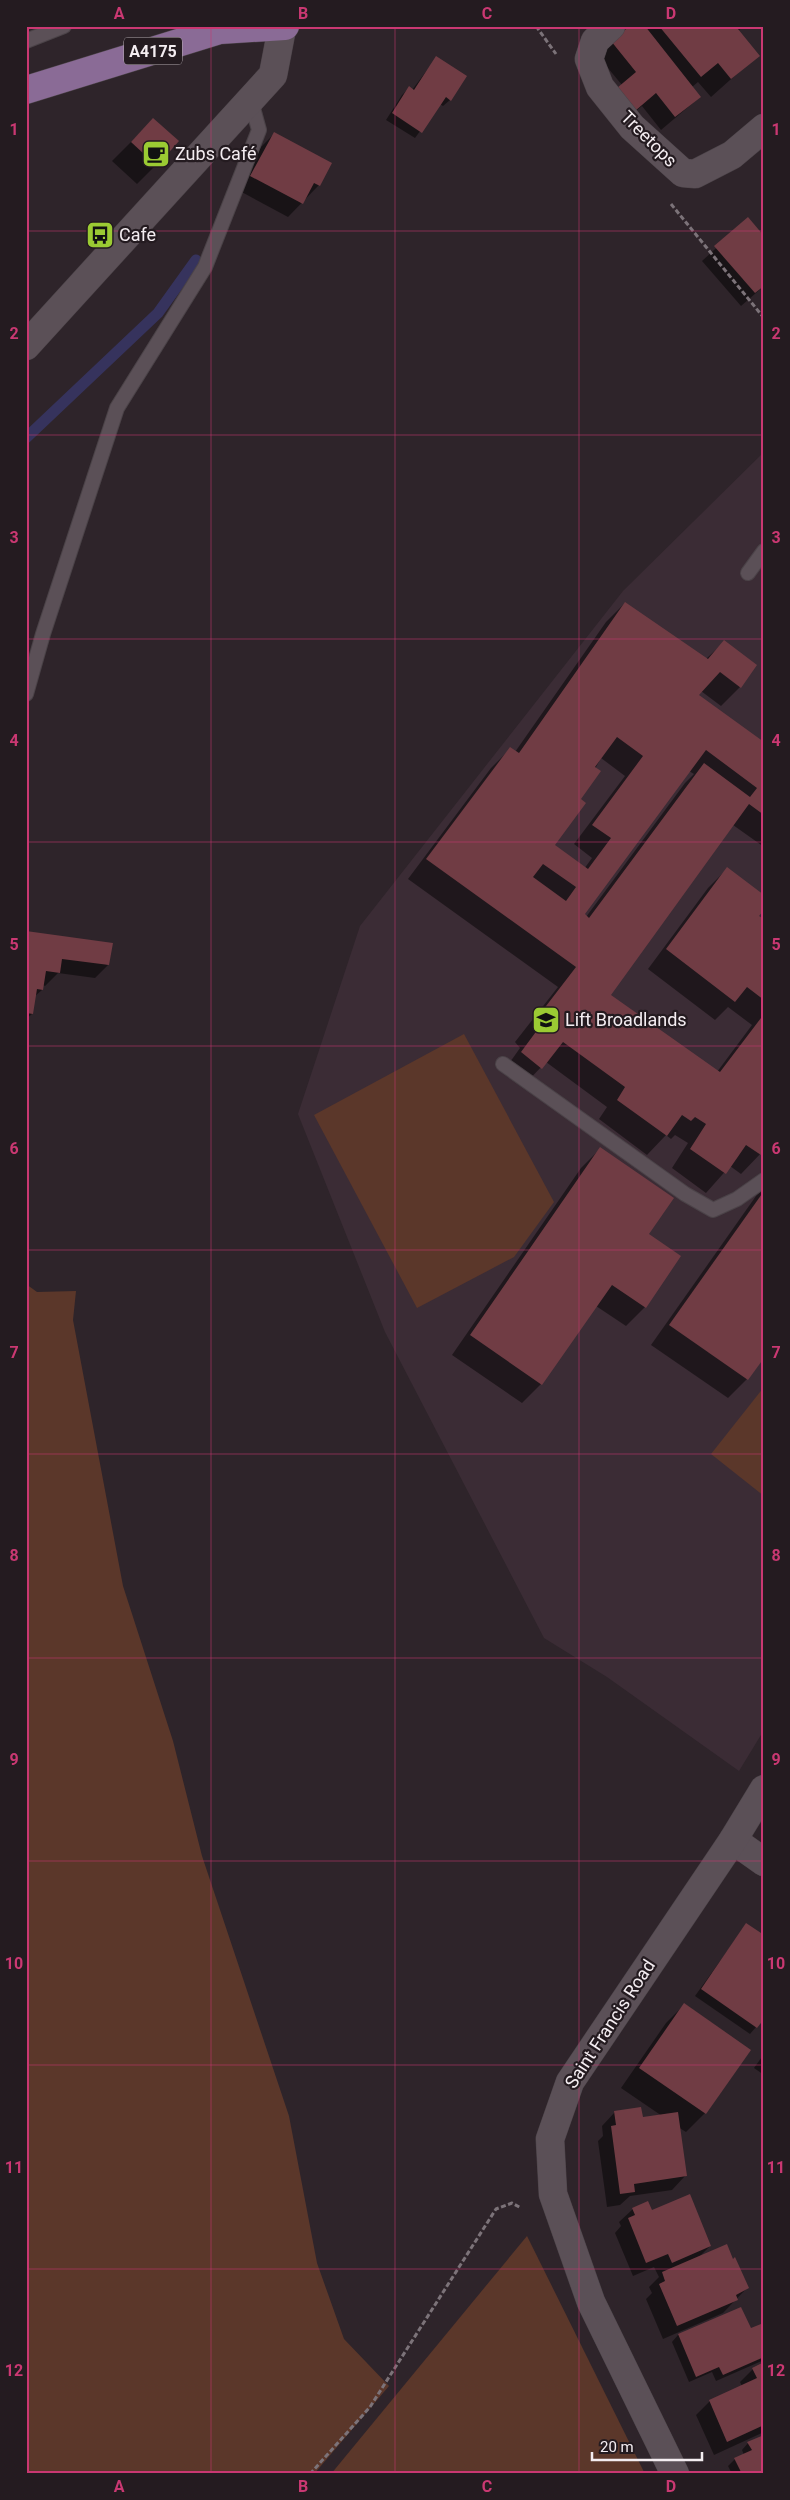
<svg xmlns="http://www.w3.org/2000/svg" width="790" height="2500" viewBox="0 0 790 2500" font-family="Roboto,sans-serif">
  <rect width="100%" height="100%" fill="#2e242a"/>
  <!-- built -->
  <polygon fill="#3b2c35" points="764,452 764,1730 739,1771 607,1677 544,1638 385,1332 298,1114 360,926 623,591"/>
  <!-- green -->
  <g fill="#5b372a">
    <polygon points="464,1034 554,1202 514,1257 417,1308 314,1115"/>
    <polygon points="26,1284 37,1292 76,1291 73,1320 123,1586 173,1741 202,1856 289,2116 317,2263 344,2339 389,2386 314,2474 26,2474"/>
    <polygon points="764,1387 764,1496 711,1454"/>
    <polygon points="527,2236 645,2474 331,2474"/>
  </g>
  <!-- shadow -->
  <g fill="#0007" fill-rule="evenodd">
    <polygon points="632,26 744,26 738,31 758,55 711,97 698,82 692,87 700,97 661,130 642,106 621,123 622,85 598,56"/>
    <polygon points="437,57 450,100 443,106 440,104 415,138 386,120 402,95 409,88 412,90"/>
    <polygon points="153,120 156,165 137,184 112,161"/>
    <polygon points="274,134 319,185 288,217 238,190 261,147"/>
    <polygon points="748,219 764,237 764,286 741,306 702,261"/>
    <path d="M625,603L706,659L724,642L740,687L721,706L701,691L697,695L764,743V847L733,825L609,996L717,1072L752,1025L728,1007L715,1020L648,969L708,888L727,869L758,916L764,920V1150L741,1174L730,1166L706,1193L672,1168L688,1143L675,1135L671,1139L666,1135L647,1155L599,1119L607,1107L546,1062L522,1087L503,1072L520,1048L515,1042L558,987L408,879L491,768L510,749L515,752L606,622ZM601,758L625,776L574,844L592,858L584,869L553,845ZM689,771L694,774L685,783L586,917L583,915Z"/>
    <polygon points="26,932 108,965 95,978 58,973 45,986 43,985 42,990 34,997 32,1014 26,1019"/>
    <polygon points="600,1149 647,1235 679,1257 645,1307 626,1326 596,1306 541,1384 522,1403 452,1355 581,1168"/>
    <polygon points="764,1188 764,1356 747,1379 728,1398 651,1345 756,1196"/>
    <polygon points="746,1925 756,2027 750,2034 695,1996"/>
    <polygon points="685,2004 749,2050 705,2113 686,2132 678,2127 685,2176 672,2190 630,2196 620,2205 607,2207 598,2141 603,2136 602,2126 615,2112 642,2118 662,2116 621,2088 666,2023"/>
    <polygon points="764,2054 764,2075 754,2068"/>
    <polygon points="633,2209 651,2211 710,2246 698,2258 747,2288 723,2313 663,2339 646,2299 652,2293 649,2287 659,2277 654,2267 633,2276 615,2233 621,2226 619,2222"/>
    <polygon points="741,2308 750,2330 764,2332 764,2360 716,2381 712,2372 689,2382 672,2342 678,2335"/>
    <polygon points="764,2364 764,2432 714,2455 696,2415 710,2401 742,2386 740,2382 753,2369"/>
    <polygon points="764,2437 764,2474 732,2474 728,2466 735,2459 744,2455 742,2450 748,2443"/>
  </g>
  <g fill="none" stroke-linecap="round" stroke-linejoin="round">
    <!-- stream -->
    <polyline stroke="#36335d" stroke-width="11" points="26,438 158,313 196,260"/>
  </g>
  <!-- building -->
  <g fill="#703c44" fill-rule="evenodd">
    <polygon points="630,26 645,26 701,97 675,117 656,93 635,111 617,88 636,72 611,41"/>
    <polygon points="659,26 742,26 738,29 760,56 731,79 718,63 701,77"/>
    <polygon points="436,56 467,76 451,101 446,97 422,133 392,113 409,86 414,90"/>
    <polygon points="153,118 179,141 157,166 131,142"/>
    <polygon points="274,132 332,163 320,186 314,183 303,204 250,176"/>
    <polygon points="748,217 764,236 764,286 755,293 714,246"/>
    <path d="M625,602L708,659L724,640L757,665L741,688L720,672L699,695L764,742V815L749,804L611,995L720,1072L764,1014V1152L761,1155L746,1145L726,1174L690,1149L706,1124L695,1117L691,1121L682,1115L667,1136L617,1100L625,1087L563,1042L542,1069L521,1052L538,1029L533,1023L576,967L426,859L510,747L519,753ZM617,737L643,756L592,825L611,838L588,869L555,845L586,803L581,799L601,771L595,767ZM706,750L757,788L750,797L704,763L589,918L585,914ZM543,864L576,887L566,901L533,877Z"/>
    <polygon points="727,867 764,895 764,910 759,916 764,919 764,1000 747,987 735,1002 666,949"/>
    <polygon points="26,931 113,943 109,965 62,959 60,973 46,971 43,990 37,989 33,1014 26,1013"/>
    <polygon points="600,1147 674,1198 649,1234 681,1256 646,1308 612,1285 542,1385 470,1335"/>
    <polygon points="764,1191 764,1358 748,1380 669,1325"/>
    <polygon points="746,1923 764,1935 764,2019 757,2028 701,1989"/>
    <polygon points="684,2003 751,2050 706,2114 639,2068"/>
    <polygon points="641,2107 643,2117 678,2112 687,2176 634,2184 635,2192 620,2194 611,2126 616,2125 614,2111"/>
    <polygon points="690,2194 711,2246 672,2263 668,2254 646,2263 628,2218 635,2215 632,2208 648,2201 652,2210"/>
    <polygon points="727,2244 733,2259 735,2257 749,2288 736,2295 738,2300 677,2326 659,2284 665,2281 662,2272"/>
    <polygon points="741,2307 751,2328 761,2324 764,2329 764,2357 723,2375 719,2367 696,2377 678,2334"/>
    <polygon points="764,2362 764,2425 727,2442 709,2400 757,2378 752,2368"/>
    <polygon points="764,2435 764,2474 742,2474 734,2458 752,2450 747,2442"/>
  </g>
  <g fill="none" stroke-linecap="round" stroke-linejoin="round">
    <!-- service casing -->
    <g stroke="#4b4348" stroke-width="16">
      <g id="service">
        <polyline points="26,41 64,26"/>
        <polyline points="748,573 764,551"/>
        <polyline points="26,694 43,634 117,408 205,267 259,130 251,101"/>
        <polyline points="503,1064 685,1194 713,1210 737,1199 764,1180"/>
      </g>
    </g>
    <!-- minor casing -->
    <g stroke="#4b4348" stroke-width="29">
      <g id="minor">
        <polyline points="611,26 595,41 589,59 600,87 632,127 683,173 695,174 732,155 764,128"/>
        <polyline points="733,1840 764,1862"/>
        <polyline points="675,2474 591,2302 553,2194 550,2139 570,2082 733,1840 764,1789"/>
      </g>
    </g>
    <!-- tertiary casing -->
    <g stroke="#4b4348" stroke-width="29">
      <polyline id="tertiary" points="26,346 273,75 282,28"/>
    </g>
    <!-- primary casing -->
    <g stroke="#4b4348" stroke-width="29">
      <polyline id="primary" points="26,90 220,30 285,26"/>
    </g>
    <!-- path -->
    <g stroke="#7c7379" stroke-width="3" stroke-dasharray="5 2.5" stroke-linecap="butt">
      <polyline points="536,26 556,54"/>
      <polyline points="671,204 764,318"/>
      <polyline points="310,2474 370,2407 496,2209 512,2203 521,2208"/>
    </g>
    <!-- service -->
    <use href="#service" stroke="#5b5057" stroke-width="14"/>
    <!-- minor -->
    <use href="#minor" stroke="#5b5057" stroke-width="28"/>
    <!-- tertiary -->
    <use href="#tertiary" stroke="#5b5057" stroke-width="28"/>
    <!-- primary -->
    <use href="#primary" stroke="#8a6b96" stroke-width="28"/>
  </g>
  <!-- grid -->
  <path fill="none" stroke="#ca3872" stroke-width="1" stroke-opacity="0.55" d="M211,26V2474M395,26V2474M579,26V2474M26,231H764M26,435H764M26,639H764M26,842H764M26,1046H764M26,1250H764M26,1454H764M26,1658H764M26,1861H764M26,2065H764M26,2269H764"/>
  <!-- icons -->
  <defs>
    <g id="cafe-square" transform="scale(1.4375)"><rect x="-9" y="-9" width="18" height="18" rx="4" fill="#9bcb33" stroke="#241b20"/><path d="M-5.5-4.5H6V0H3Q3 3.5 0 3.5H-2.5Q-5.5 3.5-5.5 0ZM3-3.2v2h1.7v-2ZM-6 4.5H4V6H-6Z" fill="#111"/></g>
    <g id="bus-square" transform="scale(1.4375)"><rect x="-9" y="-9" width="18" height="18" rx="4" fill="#9bcb33" stroke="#241b20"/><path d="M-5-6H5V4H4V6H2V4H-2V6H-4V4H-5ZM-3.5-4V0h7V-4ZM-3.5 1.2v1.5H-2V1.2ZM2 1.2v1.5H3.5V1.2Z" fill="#111"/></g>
    <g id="school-square" transform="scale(1.4375)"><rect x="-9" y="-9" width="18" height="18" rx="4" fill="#9bcb33" stroke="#241b20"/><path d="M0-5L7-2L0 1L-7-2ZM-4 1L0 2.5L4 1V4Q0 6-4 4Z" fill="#111"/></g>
  </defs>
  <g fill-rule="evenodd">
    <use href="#cafe-square" x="156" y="154"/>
    <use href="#bus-square" x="100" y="235"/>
    <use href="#school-square" x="546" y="1020"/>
  </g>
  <g text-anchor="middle" stroke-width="4.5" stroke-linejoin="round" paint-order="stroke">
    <!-- shield labels -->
    <rect fill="#241b20" stroke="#b6aeb2" stroke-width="1" x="124" y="37.5" width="58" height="27" rx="4"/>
    <g font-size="16" font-weight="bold" fill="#f4edf1">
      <text x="153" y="57">A4175</text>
    </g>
    <!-- street labels -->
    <g font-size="18" fill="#f4edf1" stroke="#241b20">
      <text transform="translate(649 139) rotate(45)" y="6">Treetops</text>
      <text transform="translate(610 2024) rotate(-57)" y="6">Saint Francis Road</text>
    </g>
    <!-- poi labels -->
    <g font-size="18" fill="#f4edf1" stroke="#241b20" text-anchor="start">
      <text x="175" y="160">Zubs Café</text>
      <text x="119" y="241">Cafe</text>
      <text x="565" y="1026">Lift Broadlands</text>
    </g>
  </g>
  <!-- border -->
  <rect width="790" height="2500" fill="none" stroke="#241b20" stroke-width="55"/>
  <!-- scale -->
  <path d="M592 2452v8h110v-8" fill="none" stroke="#f4edf1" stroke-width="2.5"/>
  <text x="600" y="2452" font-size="15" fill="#f4edf1" stroke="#241b20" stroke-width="4" paint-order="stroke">20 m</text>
  <rect x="28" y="28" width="734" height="2444" fill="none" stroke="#ca3872" stroke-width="2"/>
  <g font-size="16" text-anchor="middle" font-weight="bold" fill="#ca3872">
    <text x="119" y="19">A</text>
    <text x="303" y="19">B</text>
    <text x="487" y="19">C</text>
    <text x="671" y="19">D</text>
    <text x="14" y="135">1</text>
    <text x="776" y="135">1</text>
    <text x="14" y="339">2</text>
    <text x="776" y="339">2</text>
    <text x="14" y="543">3</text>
    <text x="776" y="543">3</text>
    <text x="14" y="746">4</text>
    <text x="776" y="746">4</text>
    <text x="14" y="950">5</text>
    <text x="776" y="950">5</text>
    <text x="14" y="1154">6</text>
    <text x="776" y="1154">6</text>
    <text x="14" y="1358">7</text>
    <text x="776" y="1358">7</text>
    <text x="14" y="1561">8</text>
    <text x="776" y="1561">8</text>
    <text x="14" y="1765">9</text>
    <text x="776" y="1765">9</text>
    <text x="14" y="1969">10</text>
    <text x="776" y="1969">10</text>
    <text x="14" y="2173">11</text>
    <text x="776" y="2173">11</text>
    <text x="14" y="2376">12</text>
    <text x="776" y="2376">12</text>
    <text x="119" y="2492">A</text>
    <text x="303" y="2492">B</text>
    <text x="487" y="2492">C</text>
    <text x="671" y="2492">D</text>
  </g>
</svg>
